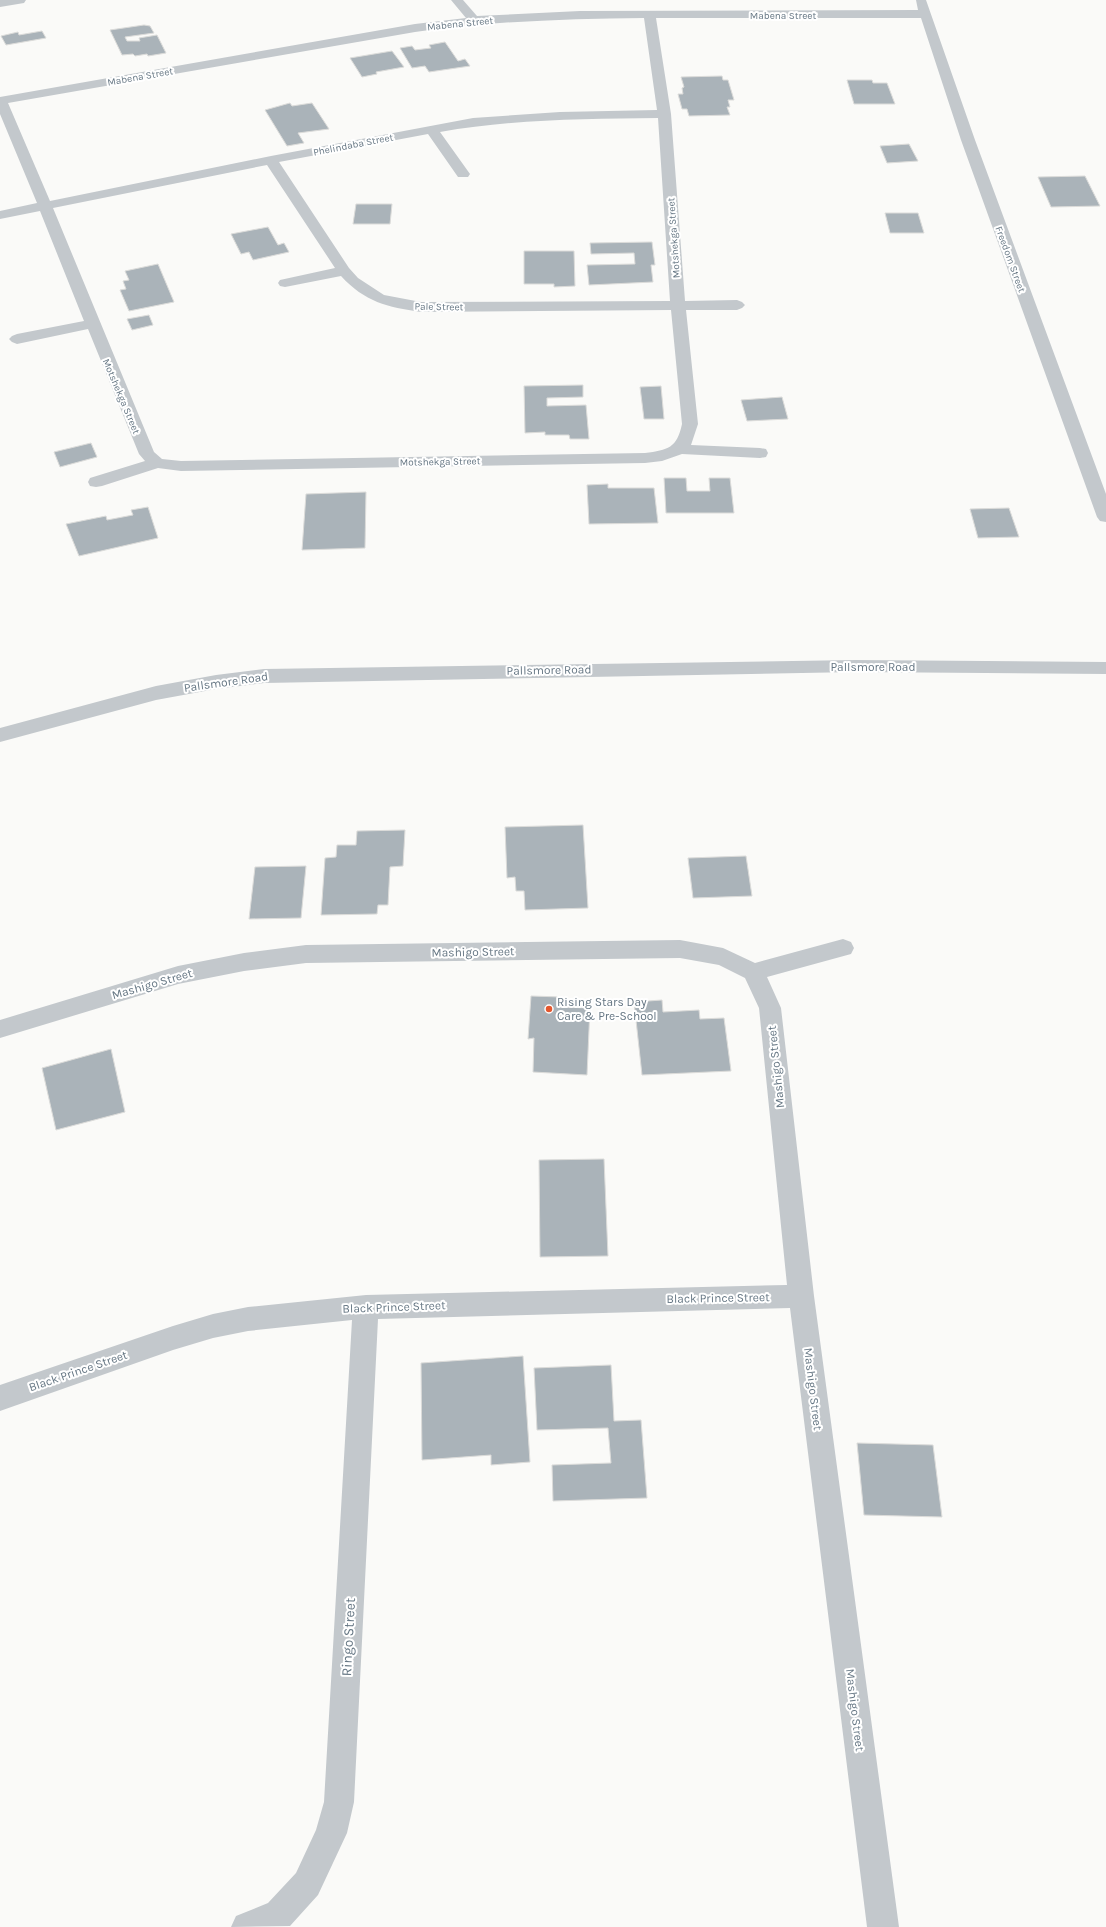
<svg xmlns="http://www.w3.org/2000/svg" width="1106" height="1927" viewBox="0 0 1106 1927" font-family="Karla,sans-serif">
  <rect width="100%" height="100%" fill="#fafaf8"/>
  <!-- building -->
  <g fill="#aab3b9" stroke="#dcdcda">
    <polygon points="144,25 150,26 154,33 125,37 127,41 140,41 139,38 157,35 166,53 148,56 147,54 135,56 133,54 122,55 110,30"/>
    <polygon points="42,31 46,38 6,45 1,36 18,32 19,35"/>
    <polygon points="445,42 458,61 465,59 470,66 429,72 425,66 412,68 400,48 412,46 415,50 431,48 429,45"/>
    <polygon points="392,51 404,67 376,72 377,74 362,77 350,58"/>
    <polygon points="722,76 723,80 728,80 734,100 728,100 730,107 727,107 730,115 689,116 687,109 682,109 678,94 683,94 682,88 684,87 681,77"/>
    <polygon points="847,80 872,80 873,83 887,83 895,104 854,104"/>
    <polygon points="290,103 292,106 312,103 329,129 298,133 304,143 287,146 265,110"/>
    <polygon points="909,144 918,161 887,163 880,146"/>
    <polygon points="1085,176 1100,206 1051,207 1038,177"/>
    <polygon points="356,204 392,204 390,224 353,224"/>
    <polygon points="885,213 918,213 924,233 890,233"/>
    <polygon points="268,227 278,245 284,243 289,252 253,260 249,252 241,254 231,234"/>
    <polygon points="652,242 655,265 651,265 653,282 589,285 587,265 635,264 634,253 591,254 590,243"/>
    <polygon points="524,251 574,251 575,286 554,287 554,284 524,284"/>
    <polygon points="158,264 174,302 129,311 120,290 126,289 123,281 129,280 125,271"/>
    <polygon points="149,315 153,325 132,330 127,319"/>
    <polygon points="583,385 583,397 547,398 547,406 586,405 589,439 570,439 569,435 545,435 545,432 525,433 524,386"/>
    <polygon points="661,386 664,419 644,419 640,387"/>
    <polygon points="782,397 788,419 747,421 741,400"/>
    <polygon points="91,443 97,457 60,467 54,452"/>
    <polygon points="664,478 686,478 687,491 710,491 709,478 730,478 734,513 666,513"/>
    <polygon points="608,484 608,488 654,488 658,523 589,524 587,485"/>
    <polygon points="366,492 365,548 302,550 306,494"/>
    <polygon points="148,507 158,538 79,556 66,524 106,516 107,520 133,515 131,510"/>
    <polygon points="1009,508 1019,537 978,538 970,509"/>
    <polygon points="583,825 588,908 525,910 524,891 516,891 515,877 507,878 505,827"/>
    <polygon points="405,830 403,866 390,867 388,905 378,905 377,914 321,915 325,858 336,857 337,845 356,845 357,831"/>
    <polygon points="746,856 752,896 693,898 688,858"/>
    <polygon points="306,866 301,918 249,919 255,867"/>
    <polygon points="531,996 561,997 561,1007 590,1008 587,1075 533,1072 534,1038 528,1039"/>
    <polygon points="662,1000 663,1012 699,1010 700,1019 724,1018 731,1071 642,1075 634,1002"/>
    <polygon points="111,1049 125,1112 56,1130 42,1068"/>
    <polygon points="604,1159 608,1256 540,1257 539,1160"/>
    <polygon points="523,1356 530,1462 491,1465 491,1455 422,1460 421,1363"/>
    <polygon points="611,1365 614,1421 641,1420 647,1498 553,1501 552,1465 611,1463 608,1428 537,1430 534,1368"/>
    <polygon points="857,1443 933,1445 942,1517 864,1515"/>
  </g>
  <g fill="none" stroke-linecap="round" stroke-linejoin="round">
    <!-- minor -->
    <g fill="#c3c8cc" fill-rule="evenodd">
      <polygon points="0,0 26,0 24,3 0,7"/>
      <path d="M451,0H463L477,16L580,11L918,10L916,0H926L975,140L1106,494V522L1100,521L1097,517L961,140L921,18H656L671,114L685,301L737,300L742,302L745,305L742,308L737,310H686L698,424L691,445L760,448L766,449L768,453L766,457L760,458L682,454L662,461L645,463L181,471L158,468L102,486L96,487L90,486L88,482L90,478L145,461L139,454L88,329L17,344L12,342L9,339L12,336L17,334L84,321L40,211L0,219V211L37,203L0,114V97L415,24L466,18ZM644,18L657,110L560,112L473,118L271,156L50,201L8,103L415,32C491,21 567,19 644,18ZM658,118L670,301L421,302L384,295L358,278L349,268L279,162L428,134L458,177H468L470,174L440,132C512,119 585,119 658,118ZM267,165L335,268L280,280L278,283L280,286L285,287L341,276C365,302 387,307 421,312L671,310L682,424C677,448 668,450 645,453L181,461L162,459L154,452L53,208Z"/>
      <polygon points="855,660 1106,662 1106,674 855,672 264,683 216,689 156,700 0,742 0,728 156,686 216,675 264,669"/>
      <polygon points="843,939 851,942 854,948 851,954 767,977 781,1008 814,1296 899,1927 867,1927 790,1308 378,1319 354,1802 347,1833 318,1895 290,1926 231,1927 236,1916 268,1903 296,1873 316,1830 324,1802 352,1320 248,1331 213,1338 173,1350 0,1411 0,1385 173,1326 213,1314 248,1307 366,1295 787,1285 759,1008 745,978 719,965 680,958 306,963 244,971 178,984 0,1038 0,1020 178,966 244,953 306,945 680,940 723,948 755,963"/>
    </g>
  </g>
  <!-- markers -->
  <circle fill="#e4572e" stroke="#fff" stroke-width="1.5" cx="549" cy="1009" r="4"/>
  <g text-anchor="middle" stroke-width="4" stroke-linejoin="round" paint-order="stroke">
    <!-- far-street labels -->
    <g font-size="10" fill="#657683" stroke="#fff">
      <text x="783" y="19">Mabena Street</text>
      <text transform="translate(460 23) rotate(-6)" y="4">Mabena Street</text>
      <text transform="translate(140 76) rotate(-10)" y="4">Mabena Street</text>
      <text transform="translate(353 144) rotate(-11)" y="4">Phelindaba Street</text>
      <text transform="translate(673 238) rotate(-94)" y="4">Motshekga Street</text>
      <text transform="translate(1011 259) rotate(70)" y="4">Freedom Street</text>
      <text transform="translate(439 306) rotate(1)" y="4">Pale Street</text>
      <text transform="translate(122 396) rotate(67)" y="4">Motshekga Street</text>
      <text transform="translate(440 461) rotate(-1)" y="4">Motshekga Street</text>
    </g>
    <!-- street labels -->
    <g font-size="12" fill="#657683" stroke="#fff">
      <text x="873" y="671">Pallsmore Road</text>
      <text transform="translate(549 670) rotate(-1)" y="4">Pallsmore Road</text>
      <text transform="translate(226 682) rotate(-8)" y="4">Pallsmore Road</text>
      <text transform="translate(473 952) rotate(-1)" y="4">Mashigo Street</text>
      <text transform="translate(152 984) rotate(-16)" y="4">Mashigo Street</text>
      <text transform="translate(776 1067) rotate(-96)" y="4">Mashigo Street</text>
      <text transform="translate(718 1298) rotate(-1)" y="4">Black Prince Street</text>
      <text transform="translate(394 1307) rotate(-2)" y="4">Black Prince Street</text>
      <text transform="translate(78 1371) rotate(-19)" y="4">Black Prince Street</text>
      <text transform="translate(813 1389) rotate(83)" y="4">Mashigo Street</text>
      <text transform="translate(855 1710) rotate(83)" y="4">Mashigo Street</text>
    </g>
    <!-- poi labels -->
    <g font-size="12" fill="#657683" stroke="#fff" text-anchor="start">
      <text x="557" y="1006">Rising Stars Day<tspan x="557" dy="14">Care &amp; Pre-School</tspan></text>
    </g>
    <!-- near-street labels -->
    <g font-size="14" fill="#657683" stroke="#fff">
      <text transform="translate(348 1637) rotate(-87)" y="5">Ringo Street</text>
    </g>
  </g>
</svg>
